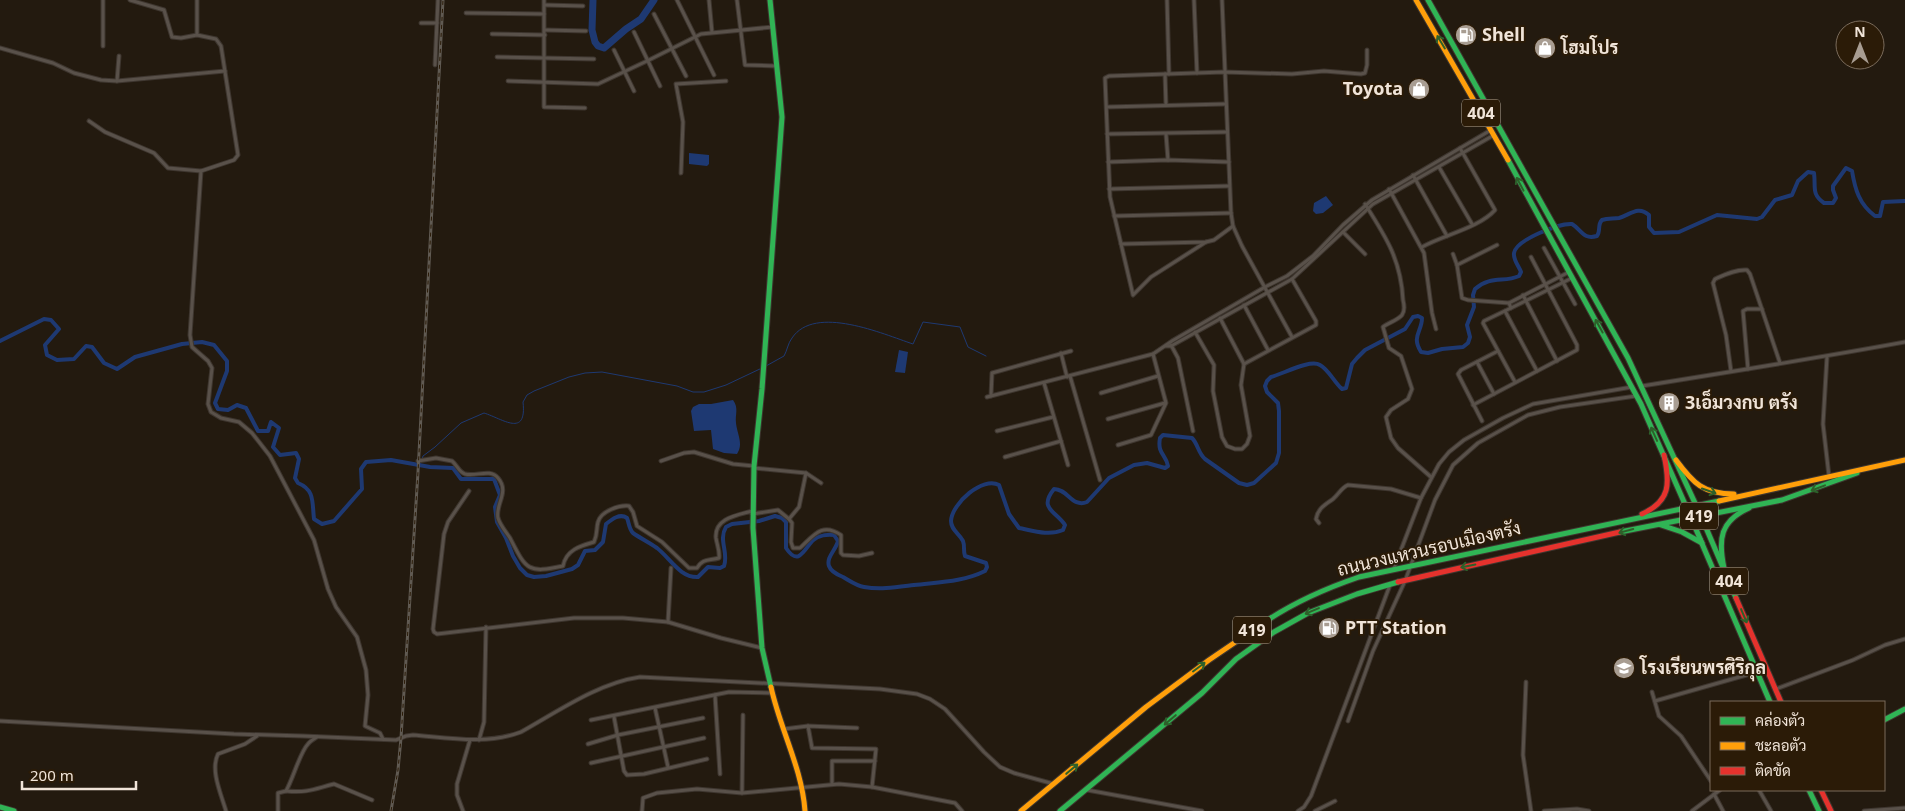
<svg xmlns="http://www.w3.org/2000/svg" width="1905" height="811" viewBox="0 0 1905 811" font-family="'Noto Sans',Sarabun,sans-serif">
  <rect width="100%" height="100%" fill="#231a0f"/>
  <!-- water -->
  <g fill="#1e3972">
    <polygon points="689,153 709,155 709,164 707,166 689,164"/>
    <polygon points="1326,196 1333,205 1323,213 1316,214 1313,211 1314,203"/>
    <polygon points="899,350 908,352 905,373 895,372"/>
    <path d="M733,400C739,408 735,414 736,423C737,434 744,444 737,454L724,453L713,449L711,430L694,431L691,411L693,407L699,404H711Z"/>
  </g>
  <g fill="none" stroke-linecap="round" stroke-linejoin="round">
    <!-- stream -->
    <g stroke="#1e3972" stroke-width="1">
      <path d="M766,366L784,356C787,351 788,343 792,338C815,304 883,334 913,344L923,322L960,327L968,347L986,356"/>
      <path d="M420,465L423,456L435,447L461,423L484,413C503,419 527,438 523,402L527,395L534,391L569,377L585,373L602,372L677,386L693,392H704L726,385L762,368"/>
    </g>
    <!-- canal -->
    <path stroke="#1e3972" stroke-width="4" d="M0,341L44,319L51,320L59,329L45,345L47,355L57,360L74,359L86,346L92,347L104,363L117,369L135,357L182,344L202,342L214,345L227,361V371L215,403L218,409L228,410L237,405L246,408L258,431H268L271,422L279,428L273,447L280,455L296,453L299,459L295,478L298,483C315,490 312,502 314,519L322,524L334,521L362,489L361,469L366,462L391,460L430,467L453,468L461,479H494L500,495L495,507L497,522L506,538L513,556L520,568L527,575L534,577L546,576L572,569L578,565L585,551L595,550L603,542L606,524C612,519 620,513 627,518C629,523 629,529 633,533C640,538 650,543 657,548C670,558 680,578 698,577L708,567L720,568L724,566C729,553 718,540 726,527L732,524L759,521L775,516L782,518L786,522V548C796,563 801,556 809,545C814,537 824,534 834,535L838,541C836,550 826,557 829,566C831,572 838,575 843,577C850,581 857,586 864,587C881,590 898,587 914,585C939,582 963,582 985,571L987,567L986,563L965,556C963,551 965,546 963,541C959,533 951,530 951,521C952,503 983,476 999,485L1009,514L1019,528C1034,531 1049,536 1063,530L1065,525C1056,511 1038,509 1054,489C1068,489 1072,508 1087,502L1109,478L1134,465L1147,463L1165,468L1168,466C1166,454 1157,454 1160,438L1163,435L1192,438C1198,444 1198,453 1205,459L1239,483L1247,485L1254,483L1276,463L1279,453V411L1278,403L1267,392L1265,386L1267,381L1271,377C1283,374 1310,359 1320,365C1329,370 1334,382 1342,389L1346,388L1352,364L1357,358L1365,350L1405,329L1413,317L1418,316L1422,318C1422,332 1411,336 1421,352L1428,353L1442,349L1463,347L1468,343L1470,337L1467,325L1474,307L1473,295L1475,289C1491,275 1504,283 1519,276L1521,272C1519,266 1513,260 1514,253C1516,240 1559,223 1572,224C1582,230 1583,240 1597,236C1601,231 1597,225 1602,220C1608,218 1613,219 1619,218C1630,215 1638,205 1649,215V227L1654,233L1679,232L1717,215L1757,219L1762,217L1775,200L1792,195L1798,181L1808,172L1814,173C1816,187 1811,194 1824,203H1833L1836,198L1833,190V186L1846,168L1852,171C1855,189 1859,204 1875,216H1880L1883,202L1905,201"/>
    <!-- river -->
    <polyline stroke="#1e3972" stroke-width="7" points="593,0 592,30 595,42 598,46 604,48 626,29 641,19 654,0"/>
    <!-- street casing -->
    <g stroke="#3e362f" stroke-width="5">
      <g id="street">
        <polyline points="103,0 103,46"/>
        <polyline points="130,0 164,10 172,37 181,38 197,35"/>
        <polyline points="197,0 197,35 216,39 221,46 238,155 234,160 201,171 190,335 192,347 208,361 212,368 208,404 211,412 221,418 239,422 252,433 270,456 314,540 328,589 336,607 357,637 366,670 368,695 365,726 380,733 383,739"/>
        <polyline points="544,0 544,107 585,108"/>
        <polyline points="677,0 714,75"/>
        <polyline points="709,0 712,32"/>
        <polyline points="737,0 745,65 776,66"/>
        <polyline points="1167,0 1169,74"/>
        <polyline points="1194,0 1197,73"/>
        <polyline points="1222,0 1231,213 1233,226 1242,246 1292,337"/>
        <polyline points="545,5 583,6"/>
        <polyline points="466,13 544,14"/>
        <polyline points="654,14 686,76"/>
        <polyline points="421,23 437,23"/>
        <polyline points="545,30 586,31"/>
        <polyline points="634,32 660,86"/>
        <polyline points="492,34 545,35"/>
        <polyline points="0,48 53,63 74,73 101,80 117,81 225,71"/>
        <polyline points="614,50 634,91"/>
        <polyline points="497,57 594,59"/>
        <polyline points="435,65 438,0"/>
        <polyline points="1165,74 1166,105"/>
        <polyline points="117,81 119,56"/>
        <polyline points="508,81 598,84 647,61 701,34 773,27"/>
        <polyline points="1107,107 1225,104"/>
        <polyline points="89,121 105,132 154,153 168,168 201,171"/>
        <polyline points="1107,134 1227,132"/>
        <polyline points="1166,134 1168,160"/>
        <polyline points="1108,162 1168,160 1229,162"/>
        <polyline points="1439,167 1472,224"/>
        <polyline points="681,173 683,122 676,84 726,81"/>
        <polyline points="1413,175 1447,236"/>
        <polyline points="1109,189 1229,186"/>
        <polyline points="1389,189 1424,253 1432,313 1436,329"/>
        <path d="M1365,204C1386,237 1401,260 1403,300C1404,304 1405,311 1402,315C1398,320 1388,323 1383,327L1389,348L1401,356L1412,389L1408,399L1391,410L1386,417L1391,438L1398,448L1431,477"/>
        <polyline points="1114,216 1231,213"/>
        <polyline points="1343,232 1365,254"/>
        <polyline points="1206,242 1151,277 1133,295 1110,197 1105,78 1109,76 1224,72 1292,74 1324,71 1361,74 1365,73 1367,65 1367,50"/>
        <polyline points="1121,244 1206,242 1214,240 1233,226"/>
        <path d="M1422,247C1443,235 1479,228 1495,210L1460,148"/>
        <polyline points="1544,248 1575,304"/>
        <polyline points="1453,254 1457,265 1462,298 1468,300 1509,303"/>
        <polyline points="1457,265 1497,245"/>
        <polyline points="1569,272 1509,303 1511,308 1572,278"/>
        <polyline points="1523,295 1557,361"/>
        <polyline points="1244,305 1268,350"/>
        <polyline points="1511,308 1484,321 1483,323 1515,382"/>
        <polyline points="1505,311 1537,371"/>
        <polyline points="1195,332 1214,365 1213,391 1222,437 1227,446 1235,449 1242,449 1247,444 1250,436 1241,385 1244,364 1220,318"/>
        <polyline points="1171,345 1178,358 1193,431"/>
        <polyline points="1166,346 1171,346 1292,279 1373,204 1494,135"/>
        <polyline points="1061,353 1067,377"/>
        <polyline points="1827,357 1823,424 1829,476"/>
        <polyline points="1477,362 1494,394"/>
        <polyline points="1244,364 1316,325 1316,321 1292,279"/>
        <polyline points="1748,369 1743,311 1747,309 1762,309"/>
        <path d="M1731,371L1726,335L1713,283L1715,279C1724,275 1736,269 1747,270L1750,274L1780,363"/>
        <polyline points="1070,376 1100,480"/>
        <polyline points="1044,383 1068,465"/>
        <path d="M1642,386C1730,372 1818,358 1905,342"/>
        <polyline points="1101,393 1158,376"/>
        <polyline points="991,396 992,373 1071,351"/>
        <polyline points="987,397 1153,354 1172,341 1265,287 1287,276 1313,256 1343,225 1372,200 1491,130"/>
        <polyline points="1473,405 1577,350 1577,345 1531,257"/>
        <polyline points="1108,419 1165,403"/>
        <polyline points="1482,421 1458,374 1461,370 1498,351"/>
        <polyline points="997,431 1053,417"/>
        <polyline points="1118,445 1151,435 1166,403 1153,354"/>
        <polyline points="1005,457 1061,441"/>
        <path d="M418,461L436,458L452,461C457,465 459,472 465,474C476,477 490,468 498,478C510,492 495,504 498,518C500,525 506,532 510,538C526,569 527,574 563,566C566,550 580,546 594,542C598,533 596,529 598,522C601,511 619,505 629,506L633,512L637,526L662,542L689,568H697C703,558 709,561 719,558C720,551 717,545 716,538C714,518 738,515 752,511"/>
        <polyline points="661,461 684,453 694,452 733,464 754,466"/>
        <polyline points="754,468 806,473 821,483"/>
        <polyline points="469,491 448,522 444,534 433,629 434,632 437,634 574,618 623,618 668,622 721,638 762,648"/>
        <path d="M752,514L778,510L789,519L792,523L791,542L793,548H800C814,535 822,522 841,535V553L843,555L859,556L872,553"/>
        <polyline points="789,519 799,507 806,473"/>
        <path d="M1319,523L1316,519C1318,508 1325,505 1333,499C1339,494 1341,488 1348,485L1391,489L1421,498"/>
        <polyline points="1394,568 1421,498 1439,464 1449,452 1464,440 1503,418 1533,404 1632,387"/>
        <polyline points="668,622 671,568"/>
        <polyline points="1526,682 1523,755 1531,811"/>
        <polyline points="1776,689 1853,660 1885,645 1905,639"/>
        <polyline points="1652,692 1659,716 1681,736 1711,781"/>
        <polyline points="715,695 720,774"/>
        <polyline points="1655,701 1757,672"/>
        <polyline points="655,708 668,767"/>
        <polyline points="614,717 624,771 627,775 644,774 707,759"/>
        <polyline points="591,720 729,692 772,693"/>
        <path d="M0,721L234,734L303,736L396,740L406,736L413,735C450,738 486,745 521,732C557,712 598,683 640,677L880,689L917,694L930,699L945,709L984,752L1000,767L1014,773L1054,784"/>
        <polyline points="1348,721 1373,651 1405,581 1435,500 1453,465 1478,443 1528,415 1560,407 1636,396"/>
        <polyline points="808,726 812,748 876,749 872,787"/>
        <polyline points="784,729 808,726 857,728"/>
        <polyline points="479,740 484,722 486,627"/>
        <polyline points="588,744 618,735 703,718"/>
        <polyline points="591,763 704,738"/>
        <polyline points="832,784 832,761 875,761"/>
        <polyline points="1087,790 1202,811"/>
        <polyline points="1759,790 1771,811"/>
        <path d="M286,791C308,793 314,789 334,784L372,800"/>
        <polyline points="742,793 743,715"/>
        <polyline points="1714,794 1723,811"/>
        <path d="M226,811C221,794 210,770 218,754L245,744L257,736"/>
        <path d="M278,811V793L286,791C293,779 300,752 308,744C310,741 314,739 317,737"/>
        <polyline points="463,811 457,795 457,784 470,740"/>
        <polyline points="642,811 643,798 657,793 697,789 742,793 839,784 872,787 955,803 962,811"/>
        <polyline points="1298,811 1304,807 1311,796 1390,585"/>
        <polyline points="1315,811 1335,801"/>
        <polyline points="1544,811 1577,809 1589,811"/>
        <polyline points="1692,811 1720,790"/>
        <polyline points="1864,811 1905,808"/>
      </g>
    </g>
    <!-- fast casing -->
    <g stroke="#3e362f" stroke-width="7">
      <g id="fast">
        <polyline points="770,0 782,117 762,389 754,466 753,528 762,648 771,687"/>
        <polyline points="1428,0 1628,358 1701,516 1736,598"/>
        <polyline points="1508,160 1641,404 1688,511"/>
        <polyline points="1687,508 1701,541"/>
        <polyline points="1661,525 1682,532 1702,543"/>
        <polyline points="1620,532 1782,500 1857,473"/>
        <polyline points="1700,539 1770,702"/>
        <path d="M1724,568C1718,539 1720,521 1749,508"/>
        <path d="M1262,624C1292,603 1324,589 1359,577L1719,501"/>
        <polyline points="1884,720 1905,709"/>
        <polyline points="1809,790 1819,811"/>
        <polyline points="0,807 14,811"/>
        <polyline points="1060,811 1202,693 1236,659 1274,632 1308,613 1357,594 1398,582"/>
      </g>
    </g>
    <!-- slow casing -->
    <g stroke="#3e362f" stroke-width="7">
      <g id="slow">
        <polyline points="1416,0 1508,160"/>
        <path d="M1676,460C1693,483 1703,494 1734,494"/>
        <polyline points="1719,501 1905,460"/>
        <path d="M771,687C780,729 802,768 805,811"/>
        <polyline points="1021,811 1146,707 1209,660 1262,624"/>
      </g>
    </g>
    <!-- jam casing -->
    <g stroke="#3e362f" stroke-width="7">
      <g id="jam">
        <path d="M1642,514C1671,501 1670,483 1664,455"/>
        <polyline points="1398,582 1620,532"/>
        <polyline points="1736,598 1781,702"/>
        <polyline points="1821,790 1831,811"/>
      </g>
    </g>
    <!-- street -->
    <use href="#street" stroke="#59514a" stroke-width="3"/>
    <!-- fast -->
    <use href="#fast" stroke="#30b455" stroke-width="5"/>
    <!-- slow -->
    <use href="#slow" stroke="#ff9f0a" stroke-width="5"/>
    <!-- jam -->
    <use href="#jam" stroke="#e5322d" stroke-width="5"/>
    <!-- rail casing -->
    <g stroke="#605a52" stroke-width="3">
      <polyline id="rail" points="391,811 398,770 401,738 418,472 443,0"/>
    </g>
    <!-- rail -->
    <use href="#rail" stroke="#2b1b07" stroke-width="1" stroke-dasharray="4" stroke-linecap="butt"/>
  </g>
  <!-- one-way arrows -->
  <defs><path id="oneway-shaft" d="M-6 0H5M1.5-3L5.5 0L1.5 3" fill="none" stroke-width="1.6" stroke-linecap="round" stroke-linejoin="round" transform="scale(1.25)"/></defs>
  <g stroke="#2d602a">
    <use href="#oneway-shaft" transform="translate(1441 42) rotate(-121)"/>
    <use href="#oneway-shaft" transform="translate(1520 184) rotate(-118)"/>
    <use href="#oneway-shaft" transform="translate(1599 326) rotate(-119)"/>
    <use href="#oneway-shaft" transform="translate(1654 434) rotate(-114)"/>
    <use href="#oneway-shaft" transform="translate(1818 488) rotate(159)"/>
    <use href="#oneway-shaft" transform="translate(1709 491) rotate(19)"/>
    <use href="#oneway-shaft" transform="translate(1626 531) rotate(165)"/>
    <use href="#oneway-shaft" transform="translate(1468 566) rotate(168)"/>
    <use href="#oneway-shaft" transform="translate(1312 611) rotate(157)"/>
    <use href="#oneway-shaft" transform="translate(1744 616) rotate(67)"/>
    <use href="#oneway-shaft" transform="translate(1199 667) rotate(-37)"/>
    <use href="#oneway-shaft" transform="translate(1170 720) rotate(140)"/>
    <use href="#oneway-shaft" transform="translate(1072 769) rotate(-40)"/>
  </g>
  <!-- icons -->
  <defs>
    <g id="fuel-disc" transform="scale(1.125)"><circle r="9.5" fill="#a89d92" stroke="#2b1b07"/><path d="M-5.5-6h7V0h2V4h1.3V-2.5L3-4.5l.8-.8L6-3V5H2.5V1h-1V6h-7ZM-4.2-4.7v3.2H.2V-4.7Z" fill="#fff"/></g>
    <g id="shop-disc" transform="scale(1.125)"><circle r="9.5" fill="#a89d92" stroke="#2b1b07"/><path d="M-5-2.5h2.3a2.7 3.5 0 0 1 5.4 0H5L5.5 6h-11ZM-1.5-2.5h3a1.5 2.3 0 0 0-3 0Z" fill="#fff"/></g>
    <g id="building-disc" transform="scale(1.125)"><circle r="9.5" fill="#a89d92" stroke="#2b1b07"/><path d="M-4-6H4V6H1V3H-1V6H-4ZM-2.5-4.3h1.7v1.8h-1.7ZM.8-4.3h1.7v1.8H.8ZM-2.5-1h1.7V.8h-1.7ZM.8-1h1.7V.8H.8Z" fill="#fff"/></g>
    <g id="school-disc" transform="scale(1.125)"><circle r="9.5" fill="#a89d92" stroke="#2b1b07"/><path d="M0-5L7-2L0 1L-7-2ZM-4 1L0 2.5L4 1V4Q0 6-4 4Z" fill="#fff"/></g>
  </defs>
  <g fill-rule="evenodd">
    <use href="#fuel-disc" x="1466" y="35"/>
    <use href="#shop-disc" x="1545" y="48"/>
    <use href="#shop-disc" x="1419" y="89"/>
    <use href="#building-disc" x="1669" y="403"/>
    <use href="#fuel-disc" x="1329" y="628"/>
    <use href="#school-disc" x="1624" y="668"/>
  </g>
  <g text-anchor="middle" stroke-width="4" stroke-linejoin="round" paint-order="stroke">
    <!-- shield labels -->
    <g fill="#2b1b07" stroke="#b5a899" stroke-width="1">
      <rect x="1462" y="99.5" width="38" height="27" rx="4"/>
      <rect x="1680" y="502.5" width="38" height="27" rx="4"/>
      <rect x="1710" y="567.5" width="38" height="27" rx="4"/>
      <rect x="1233" y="616.5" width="38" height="27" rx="4"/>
    </g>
    <g font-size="16" font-weight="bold" fill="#f0e4d8">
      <text x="1481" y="119">404</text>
      <text x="1699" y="522">419</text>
      <text x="1729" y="587">404</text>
      <text x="1252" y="636">419</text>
    </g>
    <!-- poi labels -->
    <g font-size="18" font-weight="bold" fill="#f0e4d8" stroke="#2b1b07" text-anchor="start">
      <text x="1482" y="41">Shell</text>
      <text x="1561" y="54">โฮมโปร</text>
      <text x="1403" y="95" text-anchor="end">Toyota</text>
      <text x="1685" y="409">3เอ็มวงกบ ตรัง</text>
      <text x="1345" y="634">PTT Station</text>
      <text x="1640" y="674">โรงเรียนพรศิริกุล</text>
    </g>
    <!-- street labels -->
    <g font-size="18" fill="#f0e4d8" stroke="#2b1b07">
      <text transform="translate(1429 549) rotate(-13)" y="6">ถนนวงแหวนรอบเมืองตรัง</text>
    </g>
  </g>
  <!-- legend -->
  <rect x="1710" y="701" width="175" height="90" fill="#2b1b07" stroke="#7a6b5b"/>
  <rect x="1720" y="717" width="25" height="8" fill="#30b455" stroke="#7a6b5b"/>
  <text x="1755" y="726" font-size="15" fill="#f0e4d8">คล่องตัว</text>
  <rect x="1720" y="742" width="25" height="8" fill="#ff9f0a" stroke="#7a6b5b"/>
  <text x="1755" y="751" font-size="15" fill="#f0e4d8">ชะลอตัว</text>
  <rect x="1720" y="767" width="25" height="8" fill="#e5322d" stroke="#7a6b5b"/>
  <text x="1755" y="776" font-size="15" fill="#f0e4d8">ติดขัด</text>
  <!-- north arrow -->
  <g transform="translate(1860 45)"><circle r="24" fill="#2b1b07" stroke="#7a6b5b"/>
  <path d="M0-4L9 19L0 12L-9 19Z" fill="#a89d92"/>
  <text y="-8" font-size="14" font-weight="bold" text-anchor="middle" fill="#f0e4d8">N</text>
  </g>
  <!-- scale -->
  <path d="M22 781v8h114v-8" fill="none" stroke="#f0e4d8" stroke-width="2.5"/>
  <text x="30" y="781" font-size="15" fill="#f0e4d8" stroke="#2b1b07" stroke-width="4" paint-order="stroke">200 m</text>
</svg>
